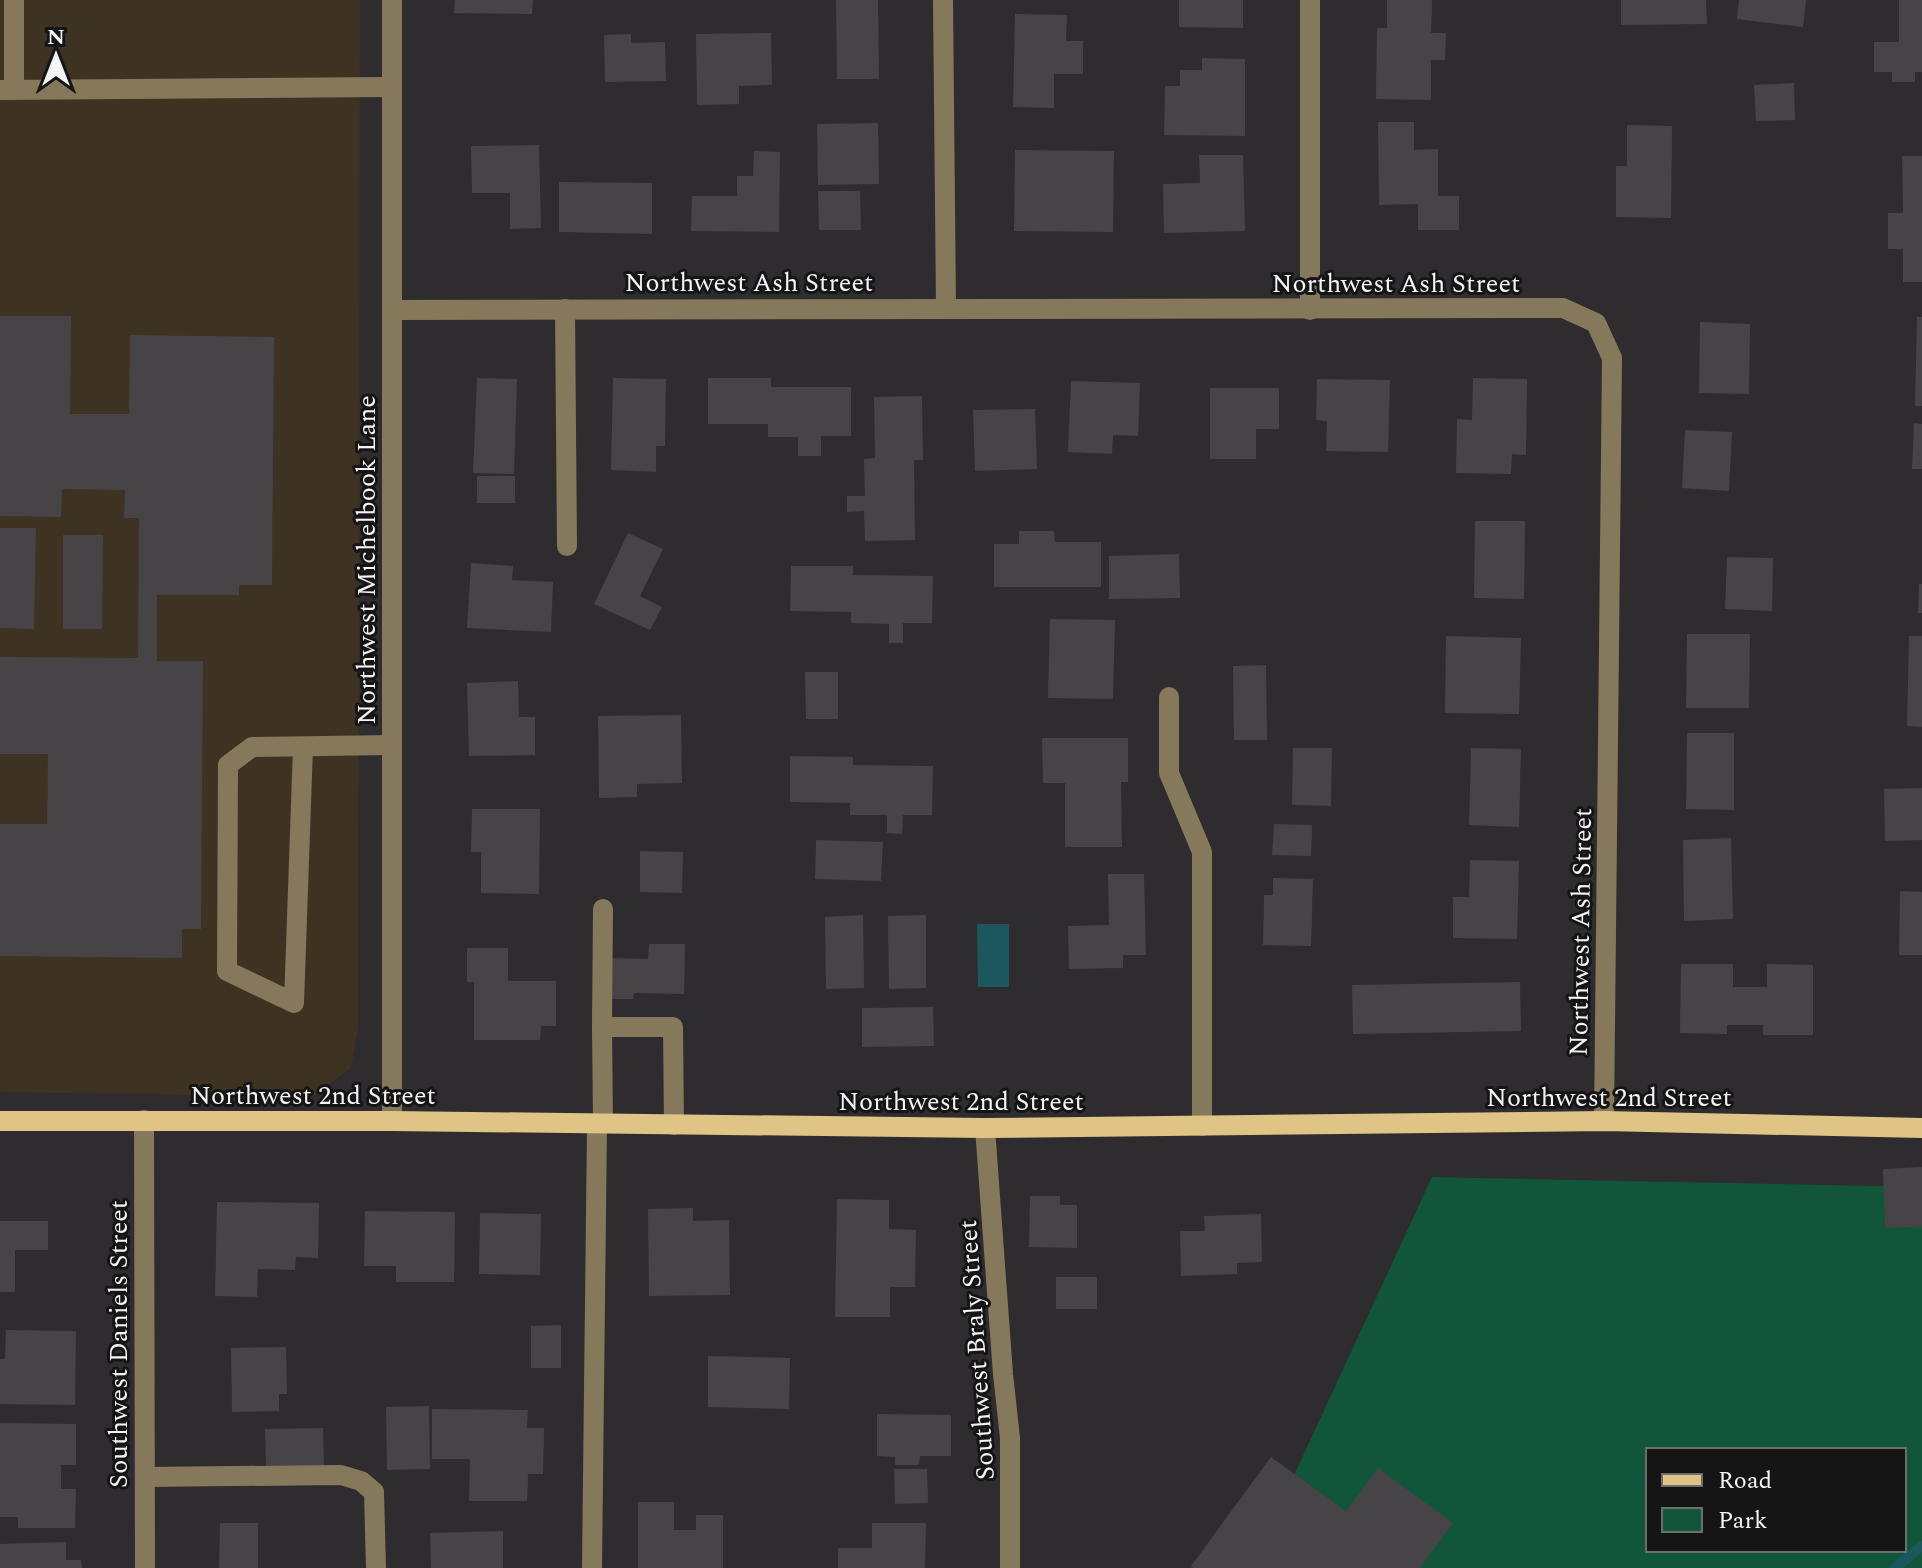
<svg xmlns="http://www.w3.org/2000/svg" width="1922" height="1568" viewBox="0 0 1922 1568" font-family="Spectral,serif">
  <rect width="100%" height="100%" fill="#2e2c2f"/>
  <!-- education -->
  <polygon fill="#3e3223" points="0,0 360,0 358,1028 351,1068 312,1097 0,1092"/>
  <!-- green -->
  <path fill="#11553a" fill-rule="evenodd" d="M1432,1177L1922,1187V1568H1251ZM1648,1450H1904V1550H1648Z"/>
  <!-- water -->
  <polygon fill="#1b575c" points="977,924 1009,924 1009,987 978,987"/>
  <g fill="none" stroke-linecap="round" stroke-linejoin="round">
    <!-- stream -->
    <polyline stroke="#1b575c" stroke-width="10" points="1895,1568 1922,1546"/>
  </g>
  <!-- building -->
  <g fill="#474447">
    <polygon points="455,0 533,0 532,14 454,13"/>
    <polygon points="836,0 878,0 879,79 837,79"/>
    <polygon points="1179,0 1243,0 1243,28 1179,27"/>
    <polygon points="1387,0 1432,0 1431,33 1446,33 1445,60 1431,60 1431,100 1376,99 1377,28 1387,28"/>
    <polygon points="1621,0 1706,0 1707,24 1621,25"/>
    <polygon points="1739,0 1806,0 1803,27 1737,19"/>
    <polygon points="1899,0 1922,0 1922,72 1915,72 1915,82 1892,82 1892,72 1874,72 1874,42 1899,42"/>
    <polygon points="1015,14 1067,15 1066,41 1083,41 1083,74 1054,74 1054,108 1013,107"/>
    <polygon points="771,33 772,85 739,86 739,104 697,105 696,34"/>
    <polygon points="631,34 631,43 665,42 666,81 605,82 604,35"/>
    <polygon points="1202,58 1245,59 1245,136 1164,135 1165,86 1180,86 1180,70 1202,70"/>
    <polygon points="1794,83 1795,120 1756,121 1754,85"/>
    <polygon points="1378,122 1414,122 1414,150 1438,149 1438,196 1459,196 1459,230 1418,230 1418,204 1379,205"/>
    <polygon points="878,123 879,184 818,185 817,124"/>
    <polygon points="1627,125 1672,126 1671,218 1616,217 1616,166 1627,166"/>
    <polygon points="539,145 541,228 510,229 510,193 472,193 471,146"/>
    <polygon points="1015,150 1114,151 1113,232 1014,231"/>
    <polygon points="754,151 780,152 779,232 691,231 692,196 737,196 737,176 753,176"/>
    <polygon points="1199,155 1243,155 1245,231 1164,233 1163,184 1200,183"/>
    <polygon points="1902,156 1922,156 1922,282 1903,282 1903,249 1888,249 1888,213 1903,213"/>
    <polygon points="559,182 652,183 652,234 559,232"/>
    <polygon points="818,191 860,191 861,230 819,230"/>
    <polygon points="0,316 71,316 70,414 129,414 130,335 274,337 272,585 239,585 239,595 157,595 157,661 203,661 201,929 182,929 182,958 0,956 0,824 47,824 48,754 0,754 0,657 138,658 139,518 124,518 125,490 62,489 61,517 0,516"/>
    <polygon points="1917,317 1922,317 1922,406 1915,406"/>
    <polygon points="1700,322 1750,324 1749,394 1699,393"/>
    <polygon points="477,378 517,379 514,474 473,473"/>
    <polygon points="613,378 666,379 665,446 656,446 656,472 611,470"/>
    <polygon points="708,378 771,378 771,387 851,387 851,436 821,436 821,456 798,456 798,437 768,437 768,424 708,424"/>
    <polygon points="1473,378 1527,379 1526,455 1512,454 1511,474 1456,473 1457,419 1472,420"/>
    <polygon points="1317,379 1390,380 1388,452 1326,451 1327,421 1316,420"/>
    <polygon points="1071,381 1140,383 1138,436 1113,435 1112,454 1068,452"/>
    <polygon points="1210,388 1279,388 1279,429 1256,429 1256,459 1210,459"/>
    <polygon points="922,396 923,460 914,460 915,540 865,541 864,511 847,512 847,496 865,496 864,459 875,458 874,397"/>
    <polygon points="1035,409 1037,469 975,471 973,410"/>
    <polygon points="1914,423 1922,424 1922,469 1912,469"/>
    <polygon points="1685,430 1732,432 1729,491 1682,488"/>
    <rect x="477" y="476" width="38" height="27"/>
    <polygon points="1475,521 1525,521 1524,599 1474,598"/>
    <polygon points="0,528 36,528 34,629 0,628"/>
    <polygon points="1019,531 1054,531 1055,542 1101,542 1101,587 994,587 994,544 1019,544"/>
    <polygon points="628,533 663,549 640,596 662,607 650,630 594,604"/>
    <polygon points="63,535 103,535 102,629 63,629"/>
    <polygon points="1179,554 1180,598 1109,599 1109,556"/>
    <polygon points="1727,557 1773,558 1772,611 1725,609"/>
    <polygon points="471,563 513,566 512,580 553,582 551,632 467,628"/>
    <polygon points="791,566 853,566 853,575 933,576 932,623 903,623 903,643 889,643 889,624 851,623 851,612 790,611"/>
    <polygon points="1919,584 1922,584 1922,613 1918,613"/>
    <polygon points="1050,619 1115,620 1113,699 1048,698"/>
    <polygon points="1687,634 1750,634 1749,708 1686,708"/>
    <polygon points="1446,636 1521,638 1519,714 1445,713"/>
    <polygon points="1909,636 1922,636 1922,727 1907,726"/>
    <polygon points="1266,665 1267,740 1234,740 1233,666"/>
    <polygon points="805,672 838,672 838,719 806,719"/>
    <polygon points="518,681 519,717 535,717 535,755 469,756 467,683"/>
    <polygon points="681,715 682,783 637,784 637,797 599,798 598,716"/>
    <polygon points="1687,733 1734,733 1734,810 1686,809"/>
    <polygon points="1042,738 1128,738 1128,782 1121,782 1122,847 1065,847 1065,783 1043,783"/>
    <polygon points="1293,748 1332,748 1331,806 1292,805"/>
    <polygon points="1471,748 1521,749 1519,827 1469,825"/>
    <polygon points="790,756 853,757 853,765 933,766 932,815 903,815 902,834 887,833 887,815 850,815 850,803 790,802"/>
    <polygon points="1922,788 1922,840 1885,841 1884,789"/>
    <polygon points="472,809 540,809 539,894 481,893 481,852 471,852"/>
    <polygon points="1274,824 1312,825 1311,856 1272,855"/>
    <polygon points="1731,838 1733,919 1684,921 1683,840"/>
    <polygon points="816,840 883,842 881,881 815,879"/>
    <polygon points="640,851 683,852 682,893 640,892"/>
    <polygon points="1470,860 1519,861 1517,939 1453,938 1453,897 1469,897"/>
    <polygon points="1108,874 1144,874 1146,955 1123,955 1123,968 1069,969 1068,926 1109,925"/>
    <polygon points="1273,878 1313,879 1311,946 1263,945 1264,895 1273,895"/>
    <polygon points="1900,891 1922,892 1922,955 1899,955"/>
    <polygon points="863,915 864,988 826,989 825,917"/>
    <polygon points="926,915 926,988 889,989 888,916"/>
    <polygon points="649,944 685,944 684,994 634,993 633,999 609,999 610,958 648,959"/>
    <polygon points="467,948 508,948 508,981 556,981 556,1026 541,1026 540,1040 474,1040 474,982 467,982"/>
    <polygon points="1681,964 1733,964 1733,987 1767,987 1767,964 1813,965 1813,1035 1763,1035 1763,1025 1727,1025 1727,1034 1680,1033"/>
    <polygon points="1520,982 1521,1031 1353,1034 1352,985"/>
    <polygon points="933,1007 934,1046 862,1047 862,1008"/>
    <polygon points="1922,1167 1922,1227 1885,1228 1883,1169"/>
    <polygon points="1030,1196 1060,1196 1060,1205 1077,1205 1077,1248 1029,1247"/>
    <polygon points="837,1199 889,1200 889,1229 916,1230 915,1287 890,1287 890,1317 835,1317"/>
    <polygon points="217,1202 319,1203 318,1258 296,1257 295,1270 258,1269 257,1297 215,1296"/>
    <polygon points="693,1208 693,1221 729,1220 730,1295 649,1296 648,1209"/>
    <polygon points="365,1211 455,1212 454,1282 396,1282 396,1266 364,1266"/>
    <polygon points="480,1213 541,1214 540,1275 479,1274"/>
    <polygon points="1261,1214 1262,1262 1237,1263 1237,1274 1181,1276 1180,1231 1205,1231 1204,1216"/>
    <polygon points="0,1221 48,1221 48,1250 15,1250 15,1292 0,1292"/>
    <rect x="1056" y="1277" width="41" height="32"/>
    <polygon points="561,1325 561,1368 531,1368 531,1326"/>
    <polygon points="6,1330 76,1331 75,1405 0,1404 0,1359 5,1359"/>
    <polygon points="286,1347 287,1394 279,1394 279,1411 232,1412 231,1348"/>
    <polygon points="708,1356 790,1358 789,1409 708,1407"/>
    <polygon points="429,1406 430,1469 387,1470 386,1407"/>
    <polygon points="432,1409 528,1410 527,1428 544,1428 543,1474 528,1474 527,1501 469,1501 470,1459 432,1459"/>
    <polygon points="877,1414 951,1415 951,1456 920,1456 919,1465 895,1465 895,1457 877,1456"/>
    <polygon points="0,1423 76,1424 76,1465 61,1465 61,1489 76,1489 75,1528 18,1528 18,1517 0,1517"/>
    <polygon points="323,1428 324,1466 266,1467 265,1429"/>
    <polygon points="1271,1457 1346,1511 1378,1468 1453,1523 1420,1568 1193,1568 1191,1566"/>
    <polygon points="894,1469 927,1469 928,1503 895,1504"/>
    <polygon points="638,1502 674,1502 674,1530 696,1530 696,1515 723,1515 723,1568 638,1568"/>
    <polygon points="220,1523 258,1523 258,1568 219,1568"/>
    <polygon points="872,1523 926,1523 925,1568 838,1568 838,1548 872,1548"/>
    <polygon points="503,1531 503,1568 431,1568 430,1533"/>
    <polygon points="66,1542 66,1560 81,1560 82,1568 0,1568 0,1544"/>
  </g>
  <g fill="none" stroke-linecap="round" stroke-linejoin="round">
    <!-- minor -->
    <g stroke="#86785b" stroke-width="20">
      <polyline points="14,0 14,90"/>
      <polyline points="943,0 946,308"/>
      <polyline points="1310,0 1310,310"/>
      <polyline points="0,90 392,87"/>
      <polyline points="565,309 567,546"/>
      <polyline points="392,310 1563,308 1596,323 1612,358 1604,1121"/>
      <polyline points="1169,697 1169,773 1202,852 1202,1126"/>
      <polyline points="303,747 294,1003 227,971 228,765 252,747 392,745"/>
      <polyline points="602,1027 603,909"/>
      <polyline points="144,1120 145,1568"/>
      <polyline points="392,1121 392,0"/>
      <polyline points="603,1124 602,1027 673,1027 674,1125"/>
      <polyline points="985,1128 1003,1374 1010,1438 1010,1568"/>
      <polyline points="145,1477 341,1475 361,1481 374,1492 376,1568"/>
      <polyline points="592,1568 597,1124"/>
    </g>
    <!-- major -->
    <polyline stroke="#dfc485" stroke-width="20" points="0,1121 392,1121 985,1128 1604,1121 1922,1128"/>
  </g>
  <g text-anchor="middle" stroke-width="6" stroke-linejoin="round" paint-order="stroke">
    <!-- street labels -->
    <g font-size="26" fill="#f4f3f5" stroke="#161516">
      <text x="749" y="291">Northwest Ash Street</text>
      <text x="1396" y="292">Northwest Ash Street</text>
      <text transform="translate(366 560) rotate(-90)" y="9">Northwest Michelbook Lane</text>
      <text transform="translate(1580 932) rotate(-89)" y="9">Northwest Ash Street</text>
      <text x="313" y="1104">Northwest 2nd Street</text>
      <text x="1609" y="1106">Northwest 2nd Street</text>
      <text x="961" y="1110">Northwest 2nd Street</text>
      <text transform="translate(118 1344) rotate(-90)" y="9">Southwest Daniels Street</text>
      <text transform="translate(976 1350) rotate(-94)" y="9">Southwest Braly Street</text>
    </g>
  </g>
  <!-- legend -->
  <rect x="1646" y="1448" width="260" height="104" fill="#161516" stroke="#6f6e6f" stroke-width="2"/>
  <rect x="1662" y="1474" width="40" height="12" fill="#dfc485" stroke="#6f6e6f" stroke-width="2"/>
  <text x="1718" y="1488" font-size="24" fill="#f4f3f5">Road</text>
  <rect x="1662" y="1508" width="40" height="24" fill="#11553a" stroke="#6f6e6f" stroke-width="2"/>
  <text x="1718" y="1528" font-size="24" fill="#f4f3f5">Park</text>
  <!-- north arrow -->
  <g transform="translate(56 56)" stroke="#161516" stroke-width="6" paint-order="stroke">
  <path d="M0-6L14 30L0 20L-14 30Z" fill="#f4f3f5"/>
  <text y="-12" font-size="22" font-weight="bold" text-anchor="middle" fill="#f4f3f5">N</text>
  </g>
</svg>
